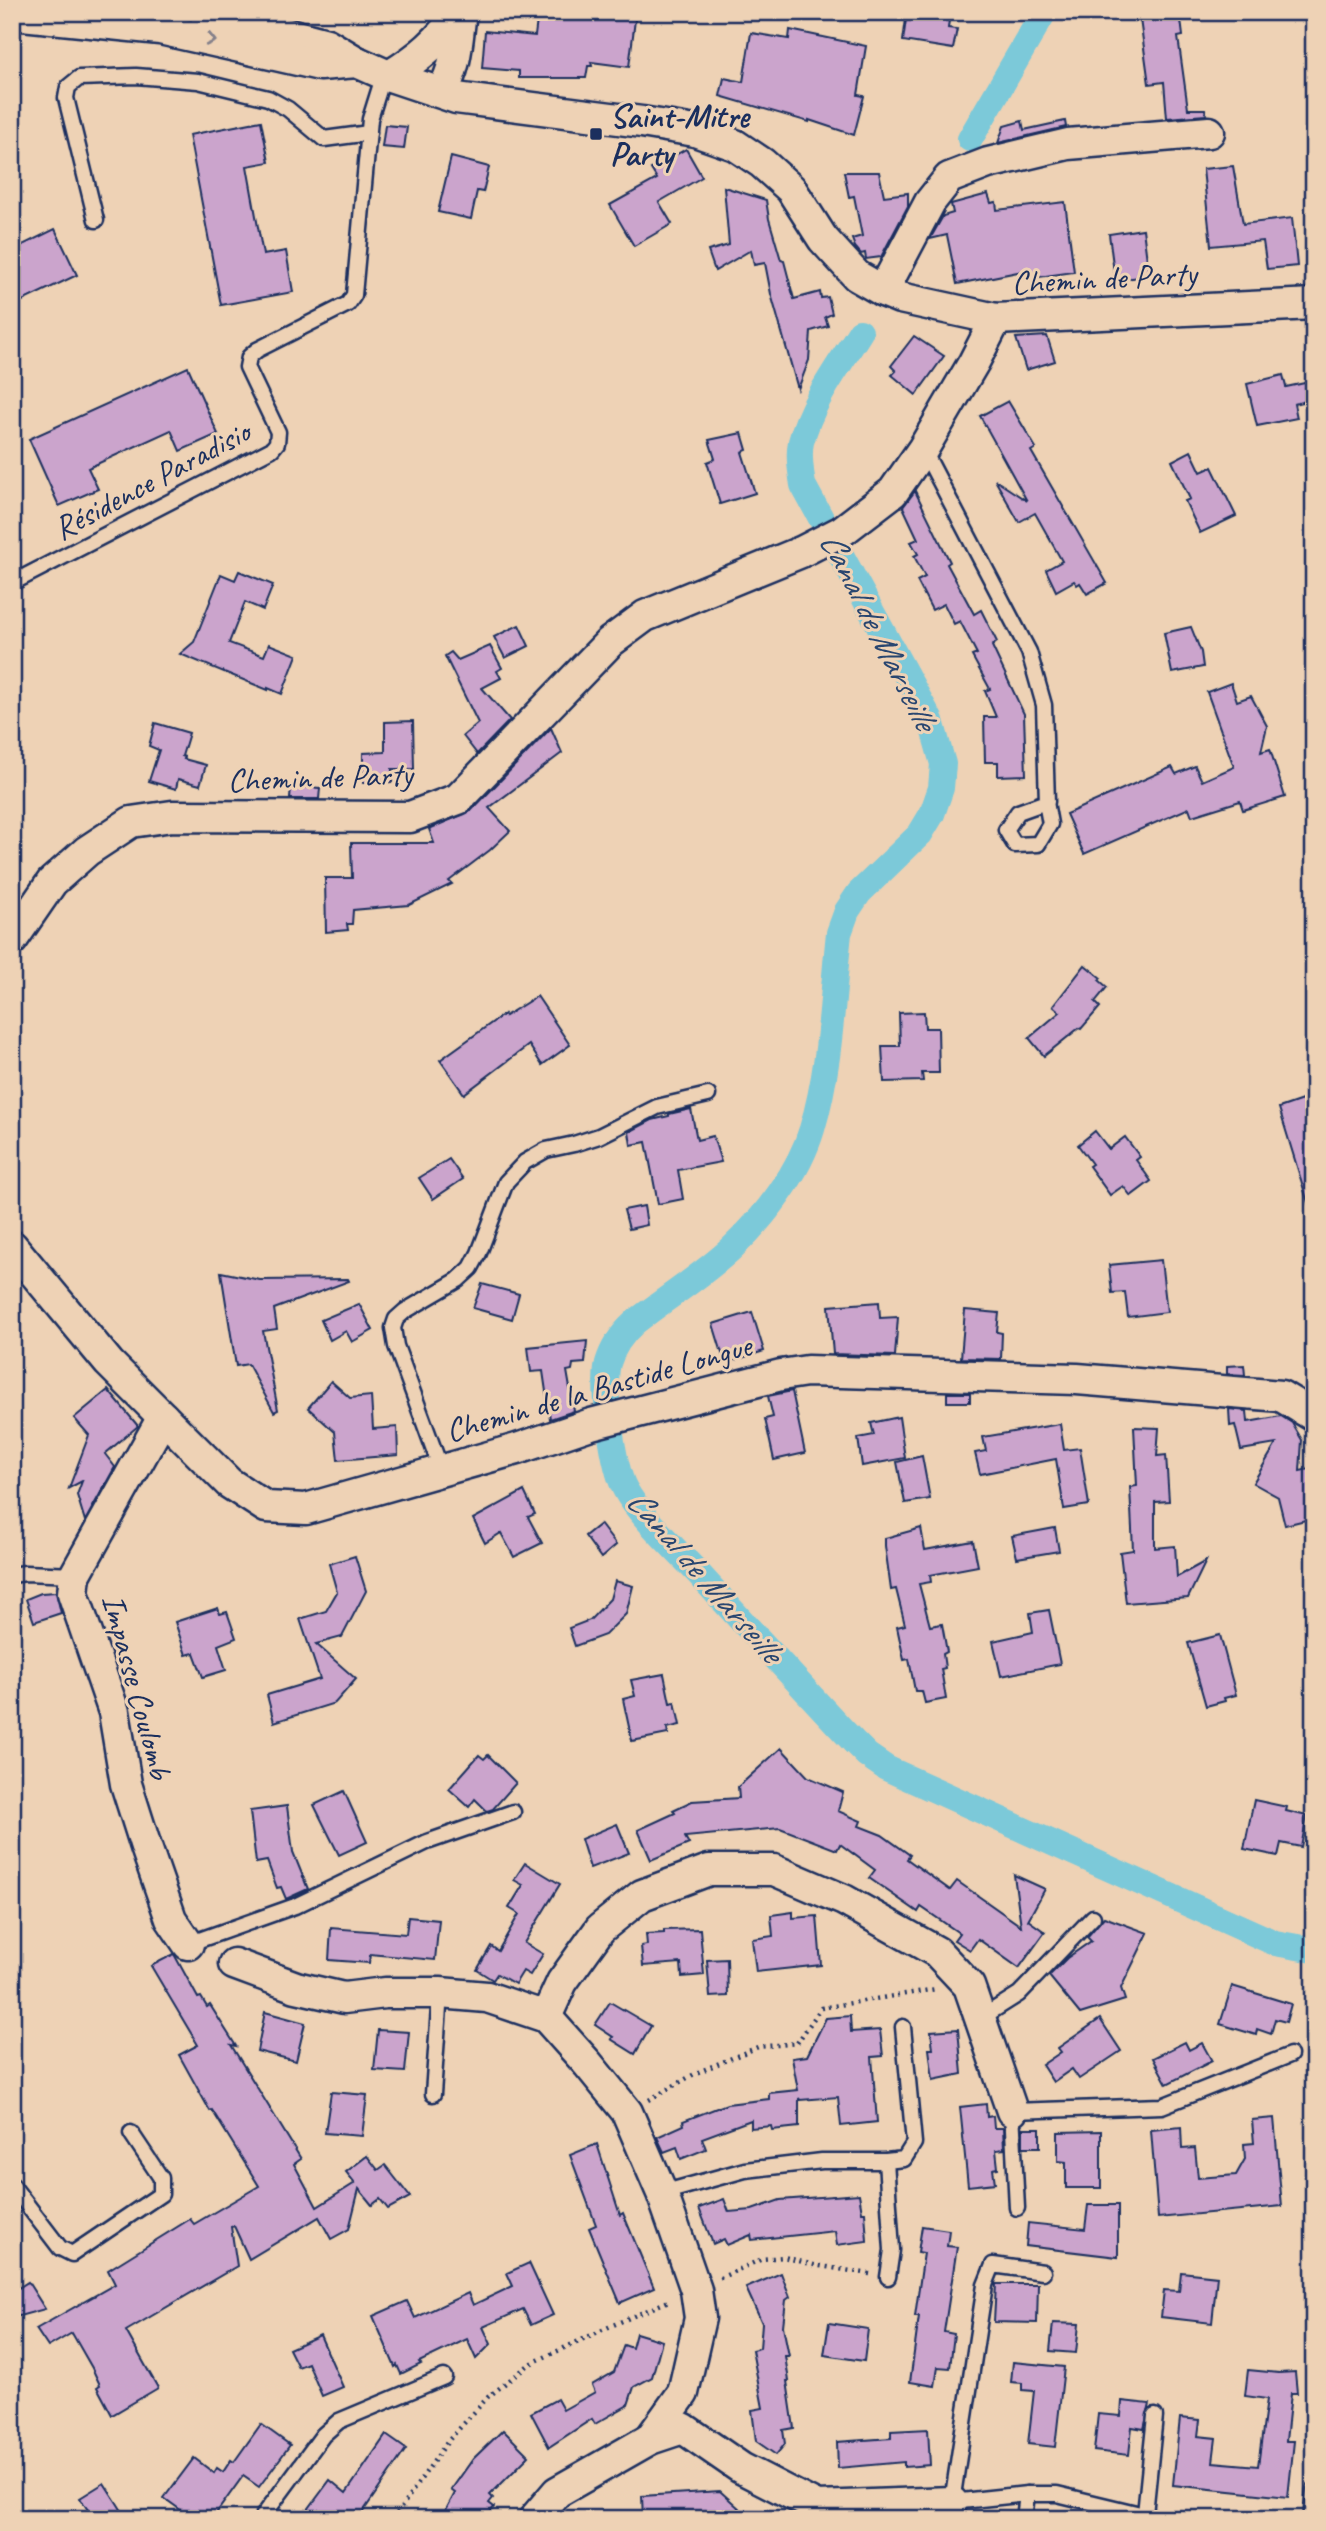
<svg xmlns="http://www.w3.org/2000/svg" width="1326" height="2531" viewBox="0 0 1326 2531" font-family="Caveat,sans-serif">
  <rect width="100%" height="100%" fill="#eed2b5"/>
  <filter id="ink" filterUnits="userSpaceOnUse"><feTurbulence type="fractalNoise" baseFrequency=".0143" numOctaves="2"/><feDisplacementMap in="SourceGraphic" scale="14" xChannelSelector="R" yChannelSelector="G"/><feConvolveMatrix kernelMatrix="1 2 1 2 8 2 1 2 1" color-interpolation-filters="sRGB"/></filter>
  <g filter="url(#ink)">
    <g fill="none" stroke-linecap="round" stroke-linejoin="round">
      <!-- canal -->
      <g stroke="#7bc9d9" stroke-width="26">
        <polyline points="970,139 1044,12"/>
        <path d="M860,332C839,366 811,402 801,442C798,456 801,471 803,485L931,721L943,764L941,788L932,814L920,834L859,893L847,911L839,933C832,997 831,1066 812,1129C799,1173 765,1217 732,1248C702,1276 666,1298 634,1323C622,1334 613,1346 608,1363C602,1387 613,1467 625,1489C640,1517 676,1549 698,1573C750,1630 802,1687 854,1742L867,1755L886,1768L1275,1943L1314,1950"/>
      </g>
    </g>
    <!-- building -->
    <g fill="#cba4cc" stroke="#1b2f5e" stroke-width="2">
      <polygon points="538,12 584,12 606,15 606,12 636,12 629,67 591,62 592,66 588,66 586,78 519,78 519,71 482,68 485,31 535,36"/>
      <polygon points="907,12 950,12 948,28 957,29 953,49 903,41"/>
      <polygon points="1139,12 1180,12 1183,36 1178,37 1188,109 1205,109 1206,115 1167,118 1164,82 1149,84"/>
      <polygon points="790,30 866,46 858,95 864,96 854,135 809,120 809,122 720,96 724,78 743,82 751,33 789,39"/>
      <polygon points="261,121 269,162 247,166 263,255 286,251 293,292 221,305 189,135"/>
      <polygon points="1022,121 1024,130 1065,121 1066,127 998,143 1004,126"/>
      <polygon points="385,125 407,127 404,149 382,147"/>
      <polygon points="686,149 702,177 659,202 672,224 634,246 610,205 657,179 651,169"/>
      <polygon points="451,157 489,167 483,192 477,191 471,219 438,212"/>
      <polygon points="1233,166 1243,224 1292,218 1297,266 1267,269 1263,241 1211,246 1203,169"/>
      <polygon points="844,172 879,172 884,196 908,193 908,206 881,257 866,259 865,253 861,254 855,247 852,239 862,236 854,196 849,197"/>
      <polygon points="724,187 766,200 769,219 781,260 784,261 794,299 820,292 821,298 828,297 832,314 825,317 828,326 811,331 809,360 798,389 771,294 765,263 754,265 751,250 715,271 708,251 729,245"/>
      <polygon points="988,194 991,203 996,202 997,210 1065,202 1074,272 1024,279 1023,271 957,284 947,235 930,239 943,216 953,213 951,204"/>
      <polygon points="55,229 77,275 12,306 12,250"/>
      <polygon points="1143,229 1149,276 1115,280 1109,234"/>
      <polygon points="914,336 944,356 916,395 892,375 896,371 891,366"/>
      <polygon points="1047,336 1055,361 1026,370 1016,338"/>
      <polygon points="188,367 218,434 180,451 171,430 88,468 98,489 59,506 29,439"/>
      <polygon points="1283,375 1286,387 1314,381 1314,399 1294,404 1297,418 1257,426 1247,384"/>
      <polygon points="1008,401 1036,448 1031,451 1107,583 1087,594 1080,583 1077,585 1074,581 1056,591 1046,570 1062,561 1035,513 1019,522 995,480 1027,501 980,416"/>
      <polygon points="742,433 747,450 742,452 755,493 720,504 707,462 715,459 709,440"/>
      <polygon points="1191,451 1201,472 1212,467 1236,516 1200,533 1185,501 1190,499 1172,461"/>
      <polygon points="915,491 950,562 947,564 974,614 981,610 997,642 992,646 1024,714 1026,775 998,776 998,762 985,762 984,717 996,717 985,691 990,689 972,656 977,654 960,621 954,624 944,604 932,610 917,581 925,577 914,556 918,554 911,542 918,539 903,507"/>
      <polygon points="239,571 273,585 263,610 245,602 229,643 264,656 269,644 297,655 282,694 268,688 268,690 180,654 194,642 221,574 235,580"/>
      <polygon points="519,625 529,646 505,658 494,637"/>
      <polygon points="1191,627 1201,652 1203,667 1172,673 1164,633"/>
      <polygon points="490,646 502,668 497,671 501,678 482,688 510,720 477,754 463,736 478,723 445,656 451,652 458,660"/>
      <polygon points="1231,683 1237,701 1251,696 1267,726 1261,752 1270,749 1285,797 1243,810 1240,801 1192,816 1189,808 1084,854 1066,814 1172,767 1176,774 1195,766 1202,781 1234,767 1207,692"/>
      <polygon points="413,721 414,769 392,769 392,782 363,783 363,753 385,752 385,722"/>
      <polygon points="155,723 189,733 182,756 185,757 184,759 206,765 200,785 178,779 176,789 149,781 159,750 149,746"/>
      <polygon points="551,728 562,753 489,808 510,831 490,850 449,881 452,884 409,905 353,910 352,924 347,924 348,930 326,932 325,878 352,878 351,843 434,843 429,829 471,811"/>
      <polygon points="291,786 320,788 319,799 290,799"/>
      <polygon points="1085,965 1101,978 1099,980 1107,987 1095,1002 1100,1007 1081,1029 1079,1028 1044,1056 1029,1038 1060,1012 1053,1006"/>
      <polygon points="537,996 570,1045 542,1065 529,1045 464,1094 440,1060 504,1014 505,1016"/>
      <polygon points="924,1012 925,1028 938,1028 939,1073 922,1073 923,1081 884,1082 882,1046 900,1046 899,1013"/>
      <polygon points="1314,1096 1314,1205 1309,1206 1279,1108"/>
      <polygon points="691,1109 697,1140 713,1136 721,1162 678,1170 683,1199 658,1204 646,1142 631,1145 629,1132 652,1120 669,1116 669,1114"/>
      <polygon points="1095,1131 1109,1149 1125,1137 1140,1157 1136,1160 1151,1181 1131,1196 1123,1186 1110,1195 1089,1166 1092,1164 1078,1145"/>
      <polygon points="449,1159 463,1179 433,1199 419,1178"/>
      <polygon points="644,1206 647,1225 629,1229 624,1210"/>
      <polygon points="1161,1260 1167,1312 1128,1317 1125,1292 1112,1293 1109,1265"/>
      <polygon points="221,1272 260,1280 348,1279 349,1281 274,1309 277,1329 263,1331 278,1410 274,1412 248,1364 236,1366"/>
      <polygon points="482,1284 519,1294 512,1319 473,1308"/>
      <polygon points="879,1302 880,1318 898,1317 895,1356 833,1354 829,1306"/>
      <polygon points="359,1304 373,1330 352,1342 346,1331 330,1340 321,1320"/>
      <polygon points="965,1310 999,1313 997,1332 1002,1333 1001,1359 961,1358"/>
      <polygon points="752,1312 764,1351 725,1363 713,1324"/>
      <polygon points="587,1341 585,1363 573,1364 572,1370 567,1371 574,1411 550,1419 543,1371 531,1372 528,1347"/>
      <polygon points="1244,1365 1245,1375 1227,1374 1227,1366"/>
      <polygon points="331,1381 350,1398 371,1396 373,1429 397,1427 398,1455 338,1460 335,1432 308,1408"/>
      <polygon points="108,1390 138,1426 105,1454 115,1467 85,1521 77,1495 82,1481 69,1488 89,1435 74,1418"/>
      <polygon points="792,1391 805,1453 774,1460 765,1419 773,1417 768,1396"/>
      <rect x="947" y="1393" width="23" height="9"/>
      <polygon points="1229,1409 1247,1411 1248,1422 1281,1416 1292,1423 1302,1440 1300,1471 1314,1468 1314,1518 1285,1525 1278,1497 1253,1483 1276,1444 1241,1450 1235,1425 1230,1426"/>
      <polygon points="899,1417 905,1458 862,1466 858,1438 874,1435 871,1423"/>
      <polygon points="1060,1424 1064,1450 1080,1448 1089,1505 1064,1509 1056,1459 980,1474 975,1453 986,1451 983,1437"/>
      <polygon points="1134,1427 1159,1428 1157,1456 1166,1455 1169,1501 1155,1502 1155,1548 1175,1546 1177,1577 1206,1561 1188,1598 1126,1603 1120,1552 1133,1550 1130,1487 1137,1486"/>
      <polygon points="922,1456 930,1499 905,1503 897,1462"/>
      <polygon points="524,1491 535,1514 528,1517 542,1543 514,1557 501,1533 485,1543 473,1519"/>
      <polygon points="600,1524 616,1545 601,1558 585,1536"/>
      <polygon points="921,1528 925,1550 973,1541 978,1566 930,1575 931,1582 919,1584 930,1626 942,1624 947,1652 943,1654 945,1668 941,1669 946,1699 925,1703 922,1691 915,1691 909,1659 904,1660 897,1627 905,1625 896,1589 891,1590 885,1546 885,1538"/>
      <polygon points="1055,1528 1059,1551 1017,1558 1012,1536"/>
      <polygon points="355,1556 366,1591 342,1637 316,1644 356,1679 335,1703 274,1722 267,1695 320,1679 300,1619 326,1611 337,1592 329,1564"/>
      <polygon points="615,1581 633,1586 626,1614 605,1635 575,1646 569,1628 590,1620 610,1599"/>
      <polygon points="56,1592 61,1613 34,1622 26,1599 41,1593"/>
      <polygon points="218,1608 220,1614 227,1612 236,1638 218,1645 226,1670 203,1677 194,1653 186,1655 175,1622"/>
      <polygon points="1049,1610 1060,1664 1001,1676 993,1641 1033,1632 1030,1613"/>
      <polygon points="1220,1635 1236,1695 1224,1698 1225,1701 1206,1706 1188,1643"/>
      <polygon points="664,1674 670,1703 675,1702 680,1725 667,1728 668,1734 632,1741 623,1699 635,1696 631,1680"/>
      <polygon points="781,1748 808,1777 843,1792 838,1811 861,1821 859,1826 882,1835 910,1855 907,1859 950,1890 957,1881 1021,1926 1014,1875 1045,1889 1028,1920 1045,1932 1019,1968 978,1939 970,1950 954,1940 959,1933 921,1907 918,1912 869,1878 875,1870 840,1844 837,1850 780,1828 685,1837 689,1844 651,1860 638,1830 675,1813 673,1810 692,1801 739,1798 738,1787"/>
      <polygon points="479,1755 484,1759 488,1755 516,1783 493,1809 487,1811 475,1799 469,1807 449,1789"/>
      <polygon points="344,1791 367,1842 339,1855 314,1805"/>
      <polygon points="1254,1800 1287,1807 1286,1811 1307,1816 1301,1847 1281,1843 1278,1856 1244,1849"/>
      <polygon points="287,1806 293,1852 308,1889 286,1899 281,1887 277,1888 267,1861 256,1863 250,1811"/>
      <polygon points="617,1824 629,1853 590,1868 581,1839"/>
      <polygon points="525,1863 560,1884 524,1943 543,1954 530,1975 523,1971 515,1984 497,1974 493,1980 477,1970 491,1946 498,1951 519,1914 509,1908 523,1885 514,1880"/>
      <polygon points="793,1912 793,1918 817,1916 821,1965 756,1972 752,1939 773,1936 771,1915"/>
      <polygon points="408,1917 439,1920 435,1960 370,1954 369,1963 329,1960 331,1928 406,1934"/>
      <polygon points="1104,1917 1148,1933 1121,1988 1125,2000 1080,2014 1049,1976 1067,1958 1091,1941 1087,1937"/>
      <polygon points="700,1929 704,1975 682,1977 681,1963 643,1966 641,1946 647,1945 646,1934 664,1933 664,1930"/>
      <polygon points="174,1954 198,1998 201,1997 207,2007 210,2005 236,2046 231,2045 301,2159 294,2164 317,2207 355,2183 346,2172 367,2156 378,2170 385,2165 410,2197 388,2209 380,2199 372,2205 359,2189 349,2229 331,2239 319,2217 249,2259 234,2226 231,2227 237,2266 126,2331 158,2388 112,2415 97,2387 100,2385 92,2368 72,2333 48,2347 36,2329 115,2284 108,2270 190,2219 194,2224 259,2186 212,2110 210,2111 179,2055 198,2045 151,1966"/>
      <polygon points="727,1959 728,1996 710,1997 707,1960"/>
      <polygon points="1232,1986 1291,2004 1286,2022 1275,2019 1271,2034 1257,2029 1256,2035 1220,2024"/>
      <polygon points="610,2002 651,2026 635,2054 611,2039 613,2037 595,2025"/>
      <polygon points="265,2012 305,2023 296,2061 257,2051"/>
      <polygon points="850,2016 851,2032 880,2030 883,2056 872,2057 877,2122 841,2126 838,2097 800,2100 799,2098 799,2127 772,2130 771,2126 751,2128 751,2120 702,2138 706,2149 681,2159 677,2147 664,2152 657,2137 684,2125 683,2121 727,2104 769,2099 769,2093 798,2090 792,2058 807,2056 826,2018"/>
      <polygon points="1100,2019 1121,2051 1079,2079 1072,2069 1053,2082 1042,2065 1061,2052 1058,2048"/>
      <polygon points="958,2029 962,2074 933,2080 929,2049 933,2049 931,2031"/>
      <polygon points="378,2030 409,2032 405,2072 374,2070"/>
      <polygon points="1185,2042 1189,2050 1202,2043 1212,2061 1167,2084 1153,2058"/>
      <polygon points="331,2092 367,2095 362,2136 325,2133"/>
      <polygon points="986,2104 987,2117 993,2116 994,2128 1003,2128 1004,2149 996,2150 998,2168 993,2169 995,2183 968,2186 960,2107"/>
      <polygon points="1274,2118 1282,2206 1158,2218 1151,2130 1181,2127 1182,2149 1195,2148 1198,2178 1236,2175 1245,2159 1244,2144 1254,2143 1252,2120"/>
      <rect x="1023" y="2128" width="17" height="19"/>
      <polygon points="1101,2131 1101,2188 1066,2188 1066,2162 1058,2161 1058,2132"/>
      <polygon points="597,2144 620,2215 623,2213 654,2288 620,2303 589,2228 596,2225 570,2155"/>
      <polygon points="859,2194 862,2212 865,2212 867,2241 837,2245 835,2231 752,2240 751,2235 727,2245 724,2239 713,2244 699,2208 724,2199 729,2212 752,2210 780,2200"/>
      <polygon points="1088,2205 1118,2205 1118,2257 1026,2246 1028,2223 1085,2229"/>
      <polygon points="922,2226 949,2230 947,2246 957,2247 944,2332 954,2334 950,2368 938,2367 935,2386 910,2382 919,2316 915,2316 924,2253 918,2252"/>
      <polygon points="529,2263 553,2315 531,2325 523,2309 483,2327 491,2344 476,2359 467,2339 419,2362 421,2364 401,2374 397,2365 395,2367 373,2316 407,2301 415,2318 468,2293 473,2305 513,2286 507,2273"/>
      <polygon points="1181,2272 1217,2276 1212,2323 1161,2317 1164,2290 1179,2291"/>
      <polygon points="781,2273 790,2297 786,2300 783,2326 789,2356 785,2356 789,2381 787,2381 794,2428 783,2430 785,2444 776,2455 756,2441 752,2410 763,2408 752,2350 760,2348 762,2323 746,2288"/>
      <polygon points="28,2282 45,2309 12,2318 12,2292"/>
      <polygon points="996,2284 1038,2284 1037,2323 994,2322"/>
      <polygon points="829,2323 868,2329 864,2361 824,2355"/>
      <polygon points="1053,2323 1079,2324 1076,2353 1050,2351"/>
      <polygon points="636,2333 662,2341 652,2377 634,2387 628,2405 595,2424 592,2419 549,2447 531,2413 557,2399 563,2410 595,2392 592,2385 614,2372 624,2345 632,2348"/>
      <polygon points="320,2335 343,2387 322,2396 308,2363 298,2367 289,2349"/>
      <polygon points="1013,2362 1064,2367 1055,2447 1028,2444 1034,2391 1022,2390 1022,2383 1011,2382"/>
      <polygon points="1248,2370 1279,2373 1295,2372 1297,2393 1291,2393 1286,2441 1294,2441 1288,2497 1173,2485 1180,2418 1200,2420 1198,2436 1216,2438 1213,2462 1258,2466 1267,2399 1245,2396"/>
      <polygon points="1122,2401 1150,2404 1144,2429 1132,2427 1129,2455 1094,2451 1098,2414 1121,2416"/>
      <polygon points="261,2424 290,2445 259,2487 243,2476 212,2519 177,2519 182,2511 164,2498 194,2458 214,2473 217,2468 223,2472 231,2460 234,2462"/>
      <polygon points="928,2429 930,2465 904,2467 904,2462 838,2468 837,2442 891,2438 891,2431"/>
      <polygon points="503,2430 529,2456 490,2495 493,2498 489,2503 494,2507 485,2519 441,2519 455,2493 451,2490 473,2459"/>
      <polygon points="386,2435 406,2449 358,2519 301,2519 330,2480 346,2493"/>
      <polygon points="104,2483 117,2503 127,2519 94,2519 80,2498"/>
      <polygon points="720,2491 751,2519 643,2519 642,2496"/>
    </g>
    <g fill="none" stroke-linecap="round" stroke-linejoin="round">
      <!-- service casing -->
      <g stroke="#1b2f5e" stroke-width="19">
        <g id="service">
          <polyline points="96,220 66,98 68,87 79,78 136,76 198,81 268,98 288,109 324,139 369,133"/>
          <polyline points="923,449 1029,652 1044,705 1047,802 1046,802 1018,812 1006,830 1015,845 1038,844 1050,824 1046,802"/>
          <polyline points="12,583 272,449 277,443 278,432 247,367 249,357 257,350 348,304 354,295 370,119 384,74"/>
          <polyline points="441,1469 396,1346 393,1328 396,1319 405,1311 458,1280 471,1268 479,1253 506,1182 525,1162 546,1150 574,1144 599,1136 657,1107 708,1095"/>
          <polyline points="12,1575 25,1573 75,1575"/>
          <polyline points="188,1944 295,1906 427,1842 513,1812"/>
          <polyline points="981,2018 1019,1994 1093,1917"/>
          <polyline points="433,2094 440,1993"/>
          <polyline points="886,2161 904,2159 914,2143 903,2027"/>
          <polyline points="12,2185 60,2248 72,2254 161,2194 161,2178 131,2133"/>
          <polyline points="662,2193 745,2170 822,2161 886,2161 892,2250 888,2277"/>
          <polyline points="1017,2208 1012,2111 1162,2106 1290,2055"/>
          <polyline points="1043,2272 993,2265 985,2285 952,2502 1027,2494 1057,2494 1161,2519"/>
          <polyline points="1145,2514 1155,2416"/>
          <polyline points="261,2519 323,2435 339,2421 444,2377"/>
          <polyline points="1024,2519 1027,2494"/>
          <polyline points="1311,2519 1314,2490"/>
        </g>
      </g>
      <!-- minor casing -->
      <g stroke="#1b2f5e" stroke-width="35">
        <g id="minor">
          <polyline points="204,12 327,44 357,62 384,74 456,98 642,122 695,131 735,145 762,163 791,189 823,239 857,276 883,291 900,298 996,319 1314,304"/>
          <polyline points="22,15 160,29 320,65 357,62"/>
          <path d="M391,75C417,59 442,40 458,12"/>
          <path d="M442,91C457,67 457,40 461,12"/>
          <polyline points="883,291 930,202 949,178 988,163 1068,144 1209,132"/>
          <polyline points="12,940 52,882 87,851 131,822 172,816 410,817 458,799 610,642 645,616 801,552 842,531 893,492 923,449 974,362 996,319"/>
          <polyline points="12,1246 109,1363 229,1483 266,1507 306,1509 517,1449 591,1424 781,1375 807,1371 1077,1379 1281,1396 1314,1416"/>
          <polyline points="163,1417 75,1575 73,1593 114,1712 126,1784 146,1847 171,1919 188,1944"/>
          <polyline points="234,1964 296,1987 344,1998 385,1993 440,1993 487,1997 546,2017 588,2064 627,2112 662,2193 696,2290 700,2318 683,2393 650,2439"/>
          <polyline points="546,2017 562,1982 600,1929 642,1895 709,1870 774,1870 844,1900 937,1952 969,1986 1012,2111"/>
          <polyline points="534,2519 557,2492 650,2439 683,2428 741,2468 817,2507 952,2502"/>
        </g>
      </g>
      <!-- path -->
      <g stroke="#1b2f5e" stroke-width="4.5" stroke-dasharray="2 5" stroke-linecap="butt">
        <polyline points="649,2100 696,2073 758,2047 797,2043 821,2008 936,1989"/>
        <polyline points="720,2278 762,2259 784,2257 814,2265 870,2274"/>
        <polyline points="393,2519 448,2441 488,2397 530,2364 613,2325 671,2300"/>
      </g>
      <!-- service -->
      <use href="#service" stroke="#eed2b5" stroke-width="14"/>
      <!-- minor -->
      <use href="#minor" stroke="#eed2b5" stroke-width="30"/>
    </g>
    <!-- one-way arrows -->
    <defs><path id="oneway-chevron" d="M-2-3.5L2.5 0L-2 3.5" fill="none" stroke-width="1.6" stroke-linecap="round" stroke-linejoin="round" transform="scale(1.75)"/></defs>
    <use stroke="#84808a" href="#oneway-chevron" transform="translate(211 40) rotate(13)"/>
  </g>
  <!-- markers -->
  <rect fill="#1b2f5e" stroke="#eed2b5" stroke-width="2.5" x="589" y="127" width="14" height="14" rx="3.5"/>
  <g text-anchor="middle" stroke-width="6" stroke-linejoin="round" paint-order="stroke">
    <!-- poi labels -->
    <g font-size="33" font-weight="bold" fill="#1b2f5e" stroke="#eed2b5" text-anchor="start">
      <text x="610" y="127">Saint-Mitre<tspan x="610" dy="38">Party</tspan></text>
    </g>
    <!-- street labels -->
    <g font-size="33" fill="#1b2f5e" stroke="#eed2b5">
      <text transform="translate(1104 277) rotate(-3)" y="12">Chemin de Party</text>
      <text transform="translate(151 479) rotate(-28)" y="12">Résidence Paradisio</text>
      <text transform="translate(320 776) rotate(-2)" y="12">Chemin de Party</text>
      <text transform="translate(598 1387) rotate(-16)" y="12">Chemin de la Bastide Longue</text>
      <text transform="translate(138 1686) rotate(75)" y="12">Impasse Coulomb</text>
    </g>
    <!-- water labels -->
    <g font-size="35" font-style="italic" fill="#294670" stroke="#eed2b5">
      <text transform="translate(879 630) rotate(63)" y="12">Canal de Marseille</text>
      <text transform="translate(705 1575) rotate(49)" y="12">Canal de Marseille</text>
    </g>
  </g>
  <!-- margin -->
  <rect width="1326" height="2531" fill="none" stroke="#eed2b5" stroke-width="42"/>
  <rect x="21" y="21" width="1284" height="2489" fill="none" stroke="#1b2f5e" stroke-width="2.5" filter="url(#ink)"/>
</svg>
